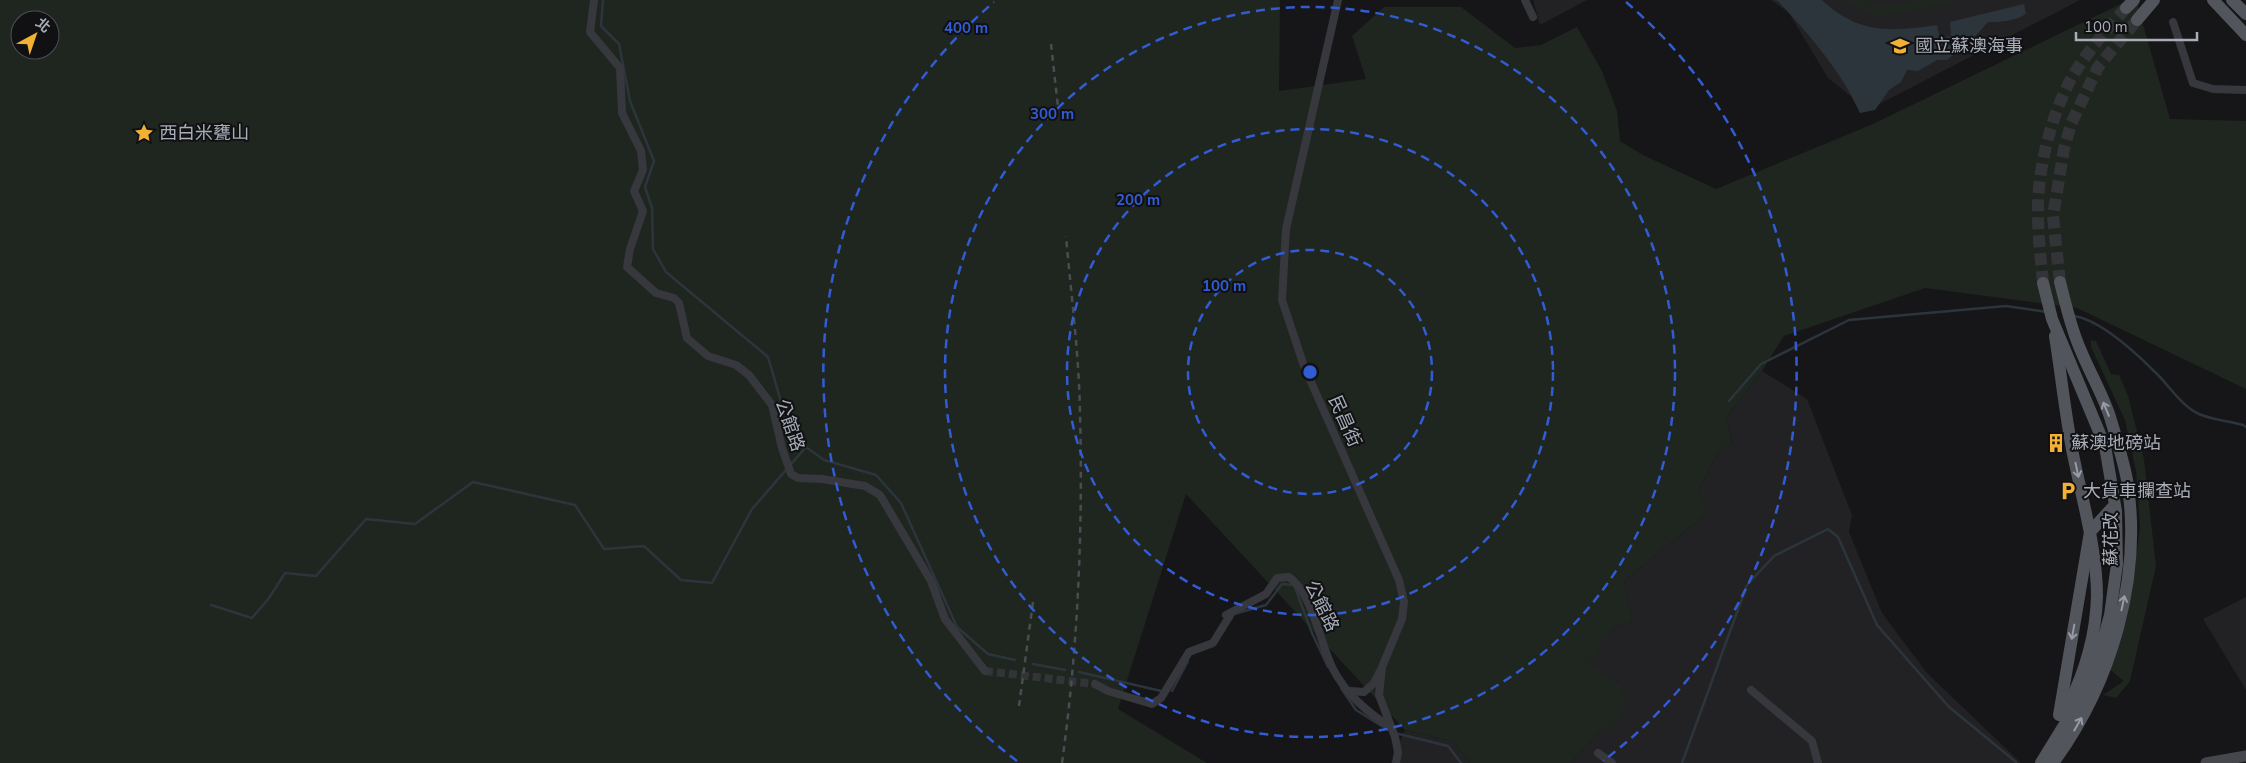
<svg xmlns="http://www.w3.org/2000/svg" width="2246" height="763" viewBox="0 0 2246 763" font-family="'Nunito Sans','Noto Sans TC',sans-serif">
  <rect width="100%" height="100%" fill="#161618"/>
  <!-- built -->
  <g fill="#222225">
    <polygon points="1533,0 1587,0 1540,25"/>
    <polygon points="1771,0 2080,0 1868,110 1828,78 1789,13"/>
    <polygon points="1762,371 1807,399 1852,515 1849,532 1882,613 1927,673 2021,763 1571,763 1603,727 1619,682 1587,664 1616,626 1632,621 1624,581 1707,513 1698,492 1716,455 1732,443 1726,418"/>
    <polygon points="2246,597 2246,690 2203,619"/>
    <polygon points="1405,730 1454,742 1470,763 1391,763"/>
  </g>
  <!-- green -->
  <g fill="#1e261f" fill-rule="evenodd">
    <path d="M0,0H1280L1279,91L1366,79L1352,36L1384,7H1461L1515,48L1541,45L1577,27L1602,71L1617,111L1620,141L1643,155L1716,189L1873,124L2129,0H2136L2170,119L2246,121V389L2077,308L1925,288L1784,336L1762,371L1726,418L1732,443L1716,455L1698,492L1701,493L1707,513L1624,581L1632,621L1616,626L1588,664L1619,682L1626,704L1614,728L1603,727L1571,763H1470L1454,742L1405,730L1186,494L1118,709L1207,763H0ZM20,20H50V50H20Z"/>
    <polygon points="1846,0 1865,0 1885,6 1913,0 1966,0 1881,17 1863,11"/>
    <polygon points="2091,340 2096,341 2111,374 2119,375 2128,396 2144,459 2156,566 2130,681 2116,698 2103,695 2124,681 2109,669 2132,591 2140,527 2136,471 2125,420 2091,347"/>
  </g>
  <!-- water -->
  <path fill="#2c353c" d="M1774,0H1822C1858,34 1890,32 1937,25L1940,39L1951,36L1950,22L2024,4L2026,14C2015,21 2002,22 1988,22L1971,41L1947,60H1937L1918,71L1907,70L1901,82L1889,90L1875,110L1860,113C1840,69 1810,36 1778,1Z"/>
  <g fill="none" stroke-linecap="round" stroke-linejoin="round">
    <!-- stream -->
    <g stroke="#2c353c" stroke-width="2.5">
      <polyline points="603,0 601,26 619,44 630,101 654,161 645,187 652,208 653,249 666,272 768,357 782,405 806,447"/>
      <path d="M2074,316C2101,320 2136,353 2155,372C2168,384 2182,407 2199,414C2212,420 2229,421 2243,425L2246,427"/>
      <polyline points="1729,401 1761,364 1849,320 2006,306 2047,312"/>
      <polyline points="211,605 252,618 269,598 285,573 316,576 366,519 415,524 473,482 575,505 604,549 644,546 681,580 712,583 752,509 806,447 824,460 876,475 901,503 957,627 988,654 1015,660"/>
      <polyline points="1231,619 1234,614 1266,605 1282,584 1294,585 1312,633 1328,667"/>
      <polyline points="1033,664 1065,670"/>
      <polyline points="1079,672 1161,691"/>
      <polyline points="1341,688 1356,710 1388,730"/>
      <polyline points="1172,691 1188,661"/>
      <polyline points="1399,734 1448,746 1461,763"/>
      <polyline points="1682,763 1747,585 1774,556 1828,529 1838,537 1877,625 1949,707 2016,762"/>
    </g>
    <!-- street-tunnel -->
    <polyline stroke="#333438" stroke-width="8" stroke-dasharray="8 4" stroke-linecap="butt" points="985,671 1095,684"/>
    <!-- primary-tunnel -->
    <g stroke="#333438" stroke-width="12" stroke-dasharray="12 6" stroke-linecap="butt">
      <polyline points="2060,282 2053,216 2064,149 2071,124 2098,67 2137,20"/>
      <path d="M2043,283C2041,260 2038,237 2038,214C2037,171 2051,115 2072,77C2087,52 2106,30 2126,8"/>
    </g>
    <!-- street -->
    <g stroke="#37383d" stroke-width="8">
      <polyline points="594,0 590,32 620,68 622,113 641,151 643,170 634,191 643,211 630,249 627,267 656,293 674,298 679,303 687,338 708,356 736,365 749,375 772,405 782,448 791,474 798,478 822,479 865,486 880,495 931,581 945,619 985,671"/>
      <polyline points="1338,0 1286,229 1282,300 1304,366 1399,580 1404,602 1402,619 1382,667 1379,695 1395,737 1398,752 1396,763"/>
      <polyline points="1525,0 1533,17"/>
      <polyline points="2173,22 2193,83 2213,89 2246,90"/>
      <path d="M1095,684L1108,691L1152,704L1161,698L1189,652L1213,643L1229,617L1226,615L1266,594L1277,578L1289,577C1313,594 1320,644 1333,669C1345,693 1369,714 1392,728"/>
      <polyline points="1751,690 1812,741 1818,763"/>
      <polyline points="1350,691 1364,692 1374,683 1380,671"/>
      <polyline points="1598,753 1612,763"/>
    </g>
    <!-- secondary -->
    <polyline stroke="#45474d" stroke-width="11" points="2206,763 2246,756"/>
    <!-- primary -->
    <g stroke="#53555c" stroke-width="12">
      <polyline points="2213,0 2246,35"/>
      <polyline points="2232,0 2246,14"/>
      <polyline points="2126,8 2134,0"/>
      <polyline points="2137,20 2154,0"/>
      <path d="M2055,336C2061,374 2065,412 2072,449C2081,496 2097,548 2097,596C2096,634 2085,672 2068,706"/>
      <polyline points="2059,715 2090,532 2112,508"/>
      <polyline points="2041,763 2092,680 2110,615 2117,564 2116,511 2105,446 2052,319 2043,283"/>
      <path d="M2053,763C2111,684 2143,578 2127,480C2123,459 2116,437 2110,417C2103,395 2090,373 2081,351C2071,329 2066,305 2060,282"/>
    </g>
    <!-- rail -->
    <g stroke="#4a4c52" stroke-width="2.5" stroke-dasharray="6 5" stroke-linecap="butt">
      <polyline points="1051,44 1058,107"/>
      <polyline points="1019,706 1033,602"/>
      <path d="M1062,763C1078,647 1083,530 1080,413C1079,354 1071,294 1066,236"/>
    </g>
  </g>
  <!-- one-way arrows -->
  <defs><path id="oneway-shaft" d="M-6 0H5M1.5-3L5.5 0L1.5 3" fill="none" stroke-width="1.6" stroke-linecap="round" stroke-linejoin="round" transform="scale(1.25)"/></defs>
  <g stroke="#979ba6">
    <use href="#oneway-shaft" transform="translate(2106 409) rotate(-113)"/>
    <use href="#oneway-shaft" transform="translate(2077 470) rotate(78)"/>
    <use href="#oneway-shaft" transform="translate(2123 603) rotate(-78)"/>
    <use href="#oneway-shaft" transform="translate(2073 632) rotate(100)"/>
    <use href="#oneway-shaft" transform="translate(2078 724) rotate(-60)"/>
  </g>
  <!-- distance rings -->
  <g fill="none" stroke="#325cd3" stroke-width="2.5" stroke-dasharray="9 6">
    <circle cx="1310" cy="372" r="122"/>
    <circle cx="1310" cy="372" r="243"/>
    <circle cx="1310" cy="372" r="365"/>
    <path d="M1017 761A487 487 0 0 1 994 2M1626 2A487 487 0 0 1 1603 761"/>
  </g>
  <!-- icons -->
  <defs>
    <g id="school-bare" transform="scale(1.5)"><path d="M0-5L7-2L0 1L-7-2ZM-4 1L0 2.5L4 1V4Q0 6-4 4Z" fill="#f2b134" stroke="#111113" stroke-width="2.5" paint-order="stroke"/></g>
    <g id="sight-bare" transform="scale(1.5)"><path d="M0-6L1.8-2.2L6-1.7L2.9 1.2L3.7 5.4L0 3.3L-3.7 5.4L-2.9 1.2L-6-1.7L-1.8-2.2Z" fill="#f2b134" stroke="#111113" stroke-width="2.5" paint-order="stroke"/></g>
    <g id="building-bare" transform="scale(1.5)"><path d="M-4-6H4V6H1V3H-1V6H-4ZM-2.5-4.3h1.7v1.8h-1.7ZM.8-4.3h1.7v1.8H.8ZM-2.5-1h1.7V.8h-1.7ZM.8-1h1.7V.8H.8Z" fill="#f2b134" stroke="#111113" stroke-width="2.5" paint-order="stroke"/></g>
    <g id="parking-bare" transform="scale(1.5)"><path d="M-3.5-5.5H1a3.5 3.5 0 0 1 0 7H-1V5.5H-3.5ZM-1-3.4V-.6H.8a1.4 1.4 0 0 0 0-2.8Z" fill="#f2b134" stroke="#111113" stroke-width="2.5" paint-order="stroke"/></g>
  </defs>
  <g fill-rule="evenodd">
    <use href="#school-bare" x="1900" y="46"/>
    <use href="#sight-bare" x="144" y="133"/>
    <use href="#building-bare" x="2056" y="443"/>
    <use href="#parking-bare" x="2068" y="491"/>
  </g>
  <g text-anchor="middle" stroke-width="4" stroke-linejoin="round" paint-order="stroke">
    <!-- poi labels -->
    <g font-size="18" fill="#a8adb8" stroke="#111113" text-anchor="start">
      <text x="1915" y="52">國立蘇澳海事</text>
      <text x="159" y="139">西白米甕山</text>
      <text x="2071" y="449">蘇澳地磅站</text>
      <text x="2083" y="497">大貨車攔查站</text>
    </g>
    <!-- street labels -->
    <g font-size="18" fill="#a8adb8" stroke="#111113">
      <text transform="translate(1345 421) rotate(66)" y="6">民昌街</text>
      <text transform="translate(790 425) rotate(71)" y="6">公館路</text>
      <text transform="translate(2111 539) rotate(-90)" y="6">蘇花改</text>
      <text transform="translate(1322 606) rotate(64)" y="6">公館路</text>
    </g>
  </g>
  <circle cx="1310" cy="372" r="8" fill="#325cd3" stroke="#111113" stroke-width="2.5"/>
  <g font-size="15" text-anchor="middle" font-weight="bold" fill="#325cd3" stroke="#111113" stroke-width="4" stroke-linejoin="round" paint-order="stroke">
    <text x="966" y="33">400 m</text>
    <text x="1052" y="119">300 m</text>
    <text x="1138" y="205">200 m</text>
    <text x="1224" y="291">100 m</text>
  </g>
  <!-- north arrow -->
  <g transform="translate(35 35) rotate(40)"><circle r="24" fill="#111113" stroke="#4d4f55"/>
  <path d="M0-4L9 19L0 12L-9 19Z" fill="#f2b134"/>
  <text y="-8" font-size="14" font-weight="bold" text-anchor="middle" fill="#a8adb8">北</text>
  </g>
  <!-- scale -->
  <path d="M2076 32v8h121v-8" fill="none" stroke="#a8adb8" stroke-width="2.5"/>
  <text x="2084" y="32" font-size="15" fill="#a8adb8" stroke="#111113" stroke-width="4" paint-order="stroke">100 m</text>
</svg>
